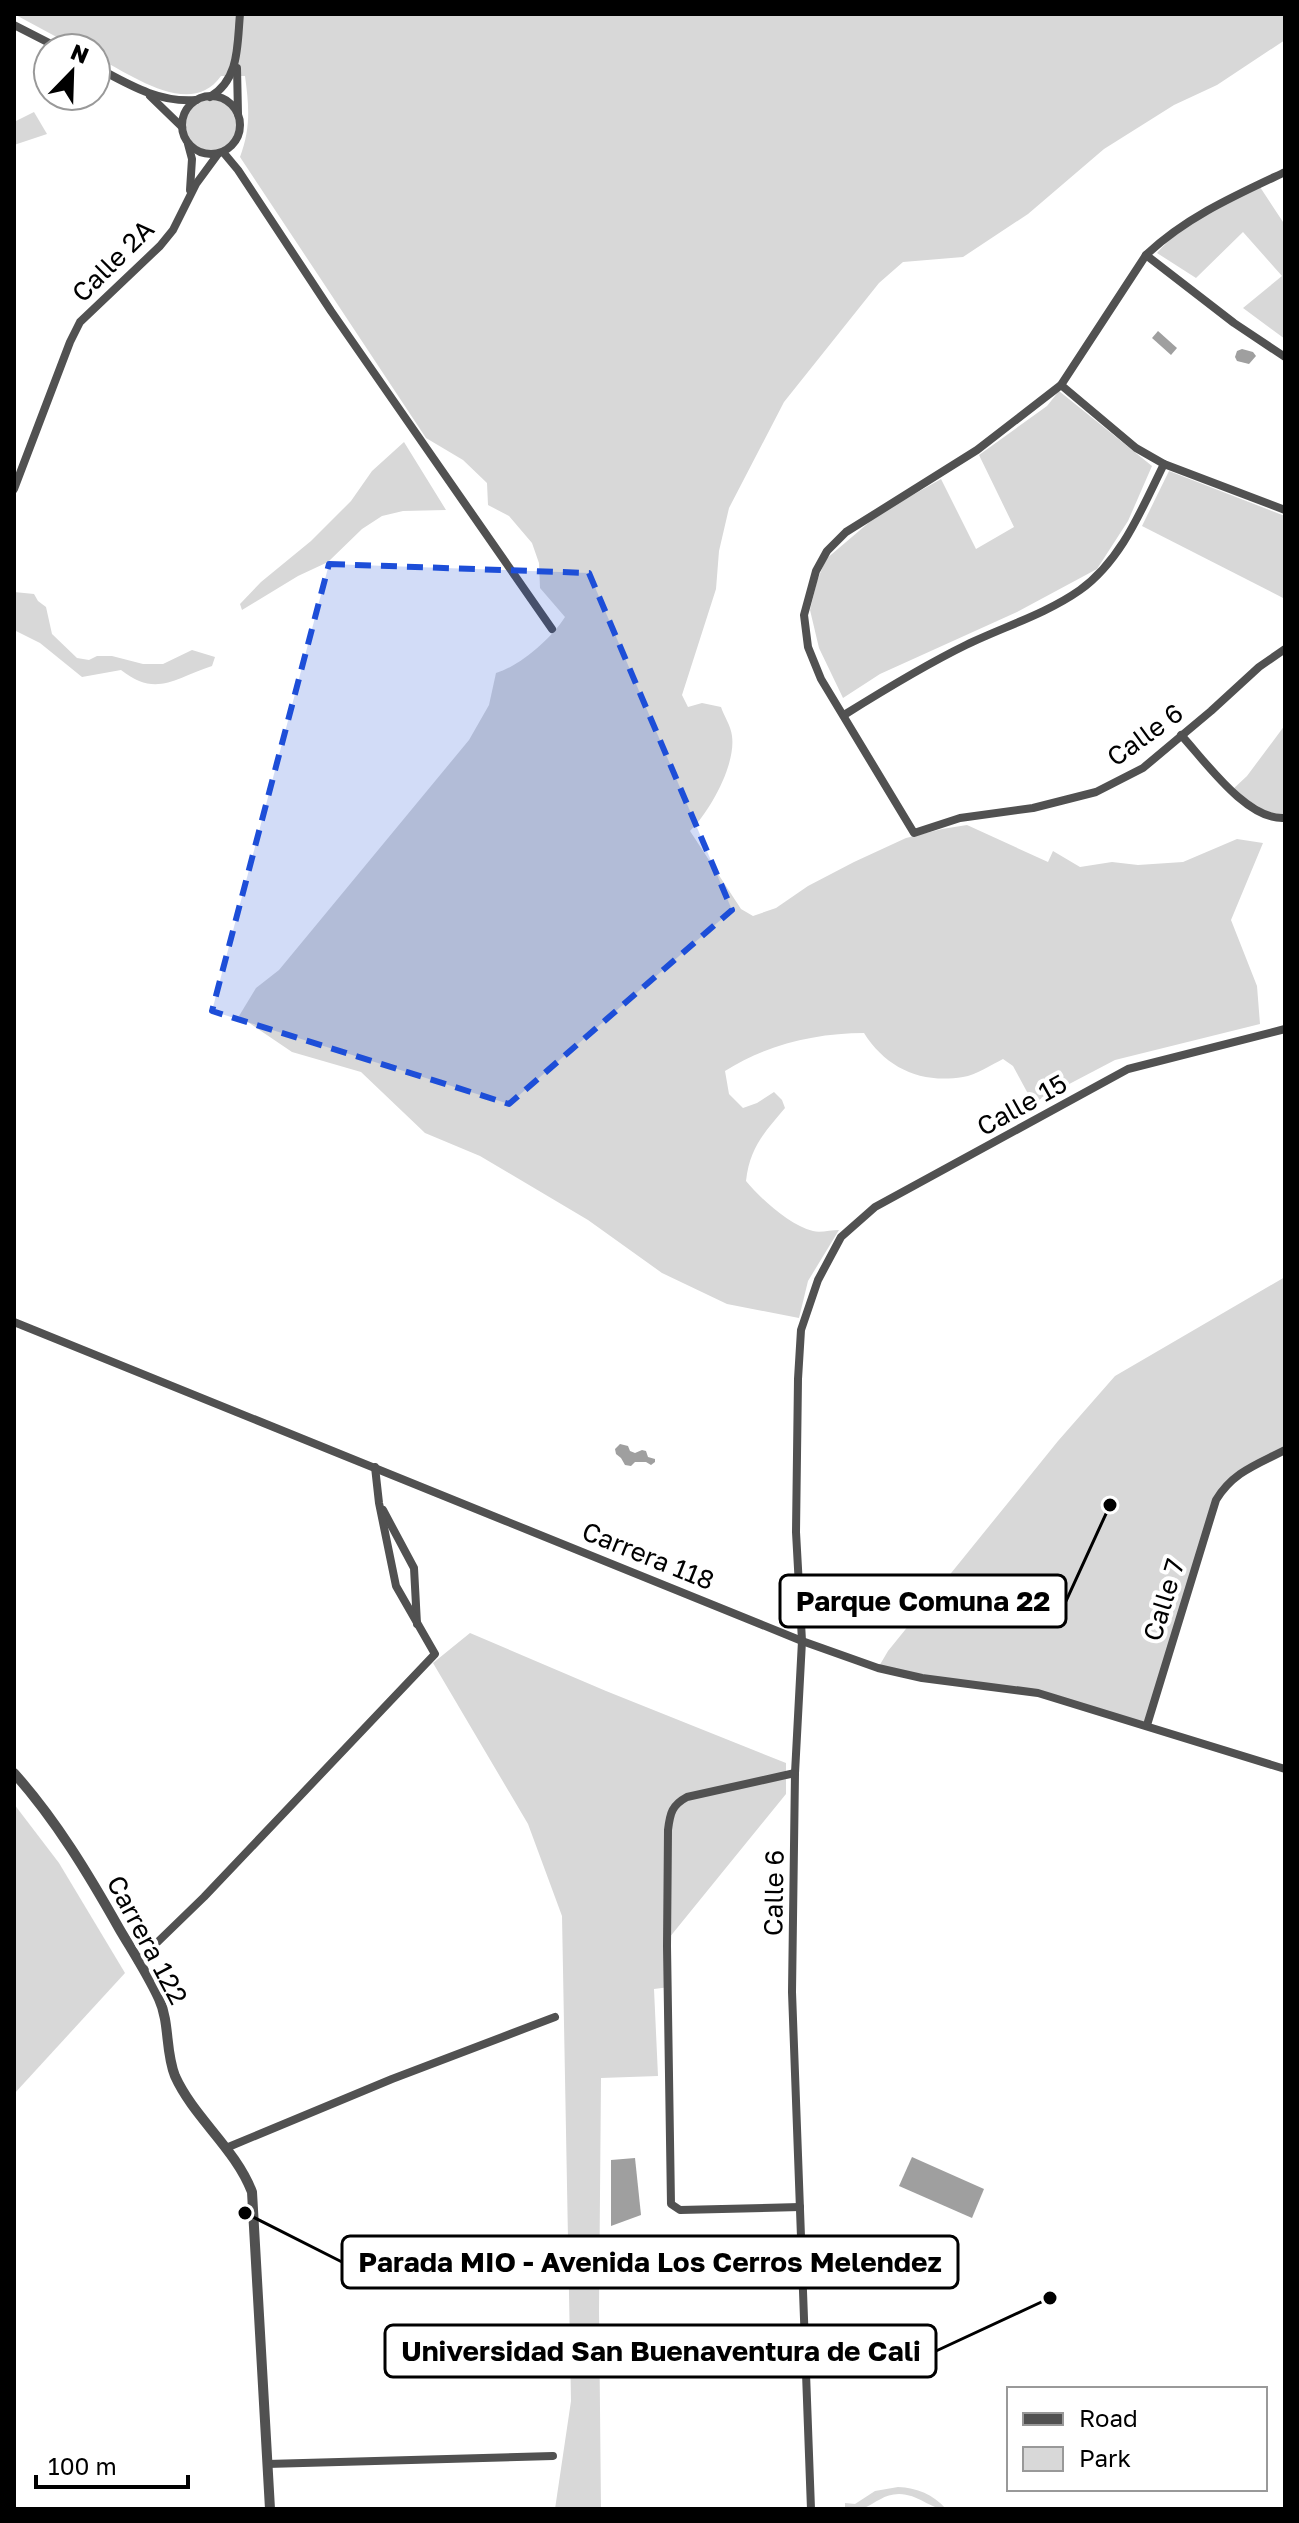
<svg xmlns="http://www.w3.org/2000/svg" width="1299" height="2523" viewBox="0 0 1299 2523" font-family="'Golos Text',sans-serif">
  <rect width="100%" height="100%" fill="#fff"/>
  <!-- green -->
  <g fill="#d8d8d8">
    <path d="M14,14H1285V40L1217,85L1174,105L1104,149L1028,214L963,257L903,262L879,283L784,402L729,508L719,551L716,589L682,695L688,707L702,703L721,707C724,716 731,726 732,736C736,765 710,811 690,831L741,909L753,916L776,908L808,886L854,862L906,838L942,829L967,825L1048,862L1053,851L1080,867L1112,862L1138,865L1183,862L1237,839L1263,843L1231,920L1257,986L1260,1024L1115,1060L1033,1103L1013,1066L1003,1059C991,1065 976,1075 963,1077C921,1084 886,1068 864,1033C816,1033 765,1045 725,1071L729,1094L743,1108L757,1103L774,1092L782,1100L785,1108C764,1133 750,1147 746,1181C761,1199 789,1225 813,1231C820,1233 831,1230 839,1230L808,1281L799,1318L727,1304L662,1273L588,1220L480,1156L425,1133L361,1072L292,1052L239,1016L256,988L279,970L469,740L489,705L496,673C520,666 552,638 565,617L540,588L539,563L532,543L509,516L488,505L487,483L463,460L426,438L240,157C251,128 249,106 245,76H221C191,119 132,75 96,57V48H77Z"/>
    <circle cx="211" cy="125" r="29"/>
    <polygon points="34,112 47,134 14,145 14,122"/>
    <path d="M1260,187L1285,225V339L1243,308L1282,276L1243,232L1196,278L1157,253C1184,222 1225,205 1260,187Z"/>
    <polygon points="1059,391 1152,466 1128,521 1097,569 1017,612 880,674 843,698 819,648 810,610 817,581 826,559 879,514 941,479 976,549 1014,527 979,455 1047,406"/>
    <polygon points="404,442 446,510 403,511 382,516 362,529 328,562 298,576 242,610 240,604 261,582 311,541 351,501 372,471"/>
    <polygon points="1169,471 1285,516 1285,599 1142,526"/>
    <path d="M14,592L34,594L38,601L46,607L52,634L77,658L89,660L97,656H112L143,664H163L192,650L215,657L212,666C175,678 156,698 121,670L82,677L40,643L14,630Z"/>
    <polygon points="1285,725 1285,818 1277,818 1232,790 1247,776"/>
    <polygon points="1285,1277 1285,1450 1224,1487 1147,1725 1038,1693 878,1668 888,1651 1058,1441 1115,1376"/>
    <polygon points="470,1633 606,1691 786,1763 786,1794 669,1938 670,1987 654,1989 658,2076 601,2078 599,2310 601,2509 555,2509 571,2401 562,1916 528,1824 433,1663"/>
    <polygon points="14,1804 59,1863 125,1973 14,2094"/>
    <path d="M898,2487C917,2488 933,2494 946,2509C930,2509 918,2494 899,2494C884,2494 876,2503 864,2508C859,2510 850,2509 845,2509V2503L855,2504L875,2491Z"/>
  </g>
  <!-- water -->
  <g fill="#9f9f9f">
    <polygon points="1158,331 1177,348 1171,355 1152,338"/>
    <polygon points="1242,349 1253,352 1256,356 1249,364 1237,361 1235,357 1237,351"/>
    <polygon points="620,1444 628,1446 630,1451 635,1453 642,1450 646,1451 648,1457 655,1459 655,1462 651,1465 646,1462 635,1462 631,1466 625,1465 621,1458 616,1454 615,1449"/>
    <polygon points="912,2157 984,2189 972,2218 899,2186"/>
    <polygon points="635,2158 641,2215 611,2226 611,2160"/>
  </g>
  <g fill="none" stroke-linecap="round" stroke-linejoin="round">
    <!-- minor -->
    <g stroke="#515151" stroke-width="8">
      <polyline points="14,25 59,48"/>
      <path d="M96,67C128,84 158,103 196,100"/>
      <polyline points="237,68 238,114"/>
      <polyline points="150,96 182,127"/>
      <circle cx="211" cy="125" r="29"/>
      <path d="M210,97C240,79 237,45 240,14"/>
      <polyline points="188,144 192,159 190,190"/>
      <polyline points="223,152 238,170 331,311 552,629"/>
      <path d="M1285,172C1236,195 1186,217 1146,255L1061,385L977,450L846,532L827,551L816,571L804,615L808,647L821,679L914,833L960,818L1033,808L1096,792L1143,768L1211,711L1259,667L1285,649"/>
      <polyline points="1146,255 1234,323 1285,357"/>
      <polyline points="1061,385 1136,448 1164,464 1285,510"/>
      <polyline points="14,489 70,342 80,322 160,246 173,230 196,184 218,154"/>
      <path d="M844,715C884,690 923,666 966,645C1003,627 1046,614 1080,590C1122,560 1142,508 1164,464"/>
      <path d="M1181,735C1205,761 1247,821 1285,818"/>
      <polyline points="14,1322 802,1641 878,1668 922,1678 1038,1693 1285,1769"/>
      <polyline points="383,1510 414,1568 417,1624"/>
      <path d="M1147,1725L1216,1500C1233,1472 1256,1465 1285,1450"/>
      <path d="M795,1773L687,1797C672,1805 670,1813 668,1830L667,1946L671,2204L680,2210L800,2207"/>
      <polyline points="138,1961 204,1897 435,1654 396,1586 379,1503 375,1467"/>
      <polyline points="226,2148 392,2079 555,2017"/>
      <polyline points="267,2464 553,2456"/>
      <polyline points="811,2509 792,1992 795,1773 802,1641 796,1532 798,1379 801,1330 818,1280 841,1237 875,1207 1128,1069 1285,1029"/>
    </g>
    <!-- tertiary -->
    <path stroke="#515151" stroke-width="10" d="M14,1773C56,1820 89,1875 120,1930C133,1952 148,1975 159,1999C170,2023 165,2051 175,2076C194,2118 235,2148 252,2192L270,2509"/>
  </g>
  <!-- marked area -->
  <path fill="#1d4ed8" fill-opacity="0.2" stroke="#1d4ed8" stroke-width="6" stroke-dasharray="16 10" stroke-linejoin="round" d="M329,564L589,573L732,910L509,1104L212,1011Z"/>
  <g text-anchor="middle" stroke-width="8" stroke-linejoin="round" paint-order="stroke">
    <!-- street labels -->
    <g font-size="26" fill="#000" stroke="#fff">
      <text transform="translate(113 261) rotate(-45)" y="9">Calle 2A</text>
      <text transform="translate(1145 735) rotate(-36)" y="9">Calle 6</text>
      <text transform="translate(1022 1105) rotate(-29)" y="9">Calle 15</text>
      <text transform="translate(648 1556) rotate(22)" y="9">Carrera 118</text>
      <text transform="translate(1164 1600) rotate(-73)" y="9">Calle 7</text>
      <text transform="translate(774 1893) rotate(-89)" y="9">Calle 6</text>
      <text transform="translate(147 1940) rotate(62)" y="9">Carrera 122</text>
    </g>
  </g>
  <!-- callouts -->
  <path fill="none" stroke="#000" stroke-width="3" d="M1110 1505L1066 1601M245 2213L342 2262M1050 2298L936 2351"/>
  <g fill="#000" stroke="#fff" stroke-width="3">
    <circle cx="1110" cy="1505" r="8"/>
    <circle cx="245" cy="2213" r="8"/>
    <circle cx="1050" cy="2298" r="8"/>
  </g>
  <g fill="#fff" stroke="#000" stroke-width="3">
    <rect x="780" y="1575" width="286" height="52" rx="8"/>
    <rect x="342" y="2236" width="616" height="52" rx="8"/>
    <rect x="385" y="2325" width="551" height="52" rx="8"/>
  </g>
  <g font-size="28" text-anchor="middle" font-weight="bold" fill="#000">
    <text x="923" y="1611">Parque Comuna 22</text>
    <text x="650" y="2272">Parada MIO - Avenida Los Cerros Melendez</text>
    <text x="661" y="2361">Universidad San Buenaventura de Cali</text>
  </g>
  <!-- border -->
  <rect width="1299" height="2523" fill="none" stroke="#000000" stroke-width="32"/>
  <!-- legend -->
  <rect x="1007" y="2387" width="260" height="104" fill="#ffffff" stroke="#999999" stroke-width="2"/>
  <rect x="1023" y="2413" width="40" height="12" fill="#515151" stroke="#999999" stroke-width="2"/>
  <text x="1079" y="2427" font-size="24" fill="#000000">Road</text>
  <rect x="1023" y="2447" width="40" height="24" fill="#d8d8d8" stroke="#999999" stroke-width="2"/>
  <text x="1079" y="2467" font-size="24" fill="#000000">Park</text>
  <!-- north arrow -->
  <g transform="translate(72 72) rotate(23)"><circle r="38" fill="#ffffff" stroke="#999999" stroke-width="2"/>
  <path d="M0-6L14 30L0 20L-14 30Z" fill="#000000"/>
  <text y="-12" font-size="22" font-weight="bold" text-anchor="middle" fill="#000000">N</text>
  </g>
  <!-- scale -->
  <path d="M36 2475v12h152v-12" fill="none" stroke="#000000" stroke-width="4"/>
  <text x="48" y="2475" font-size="24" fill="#000000" stroke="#ffffff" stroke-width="6" paint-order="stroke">100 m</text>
</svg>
